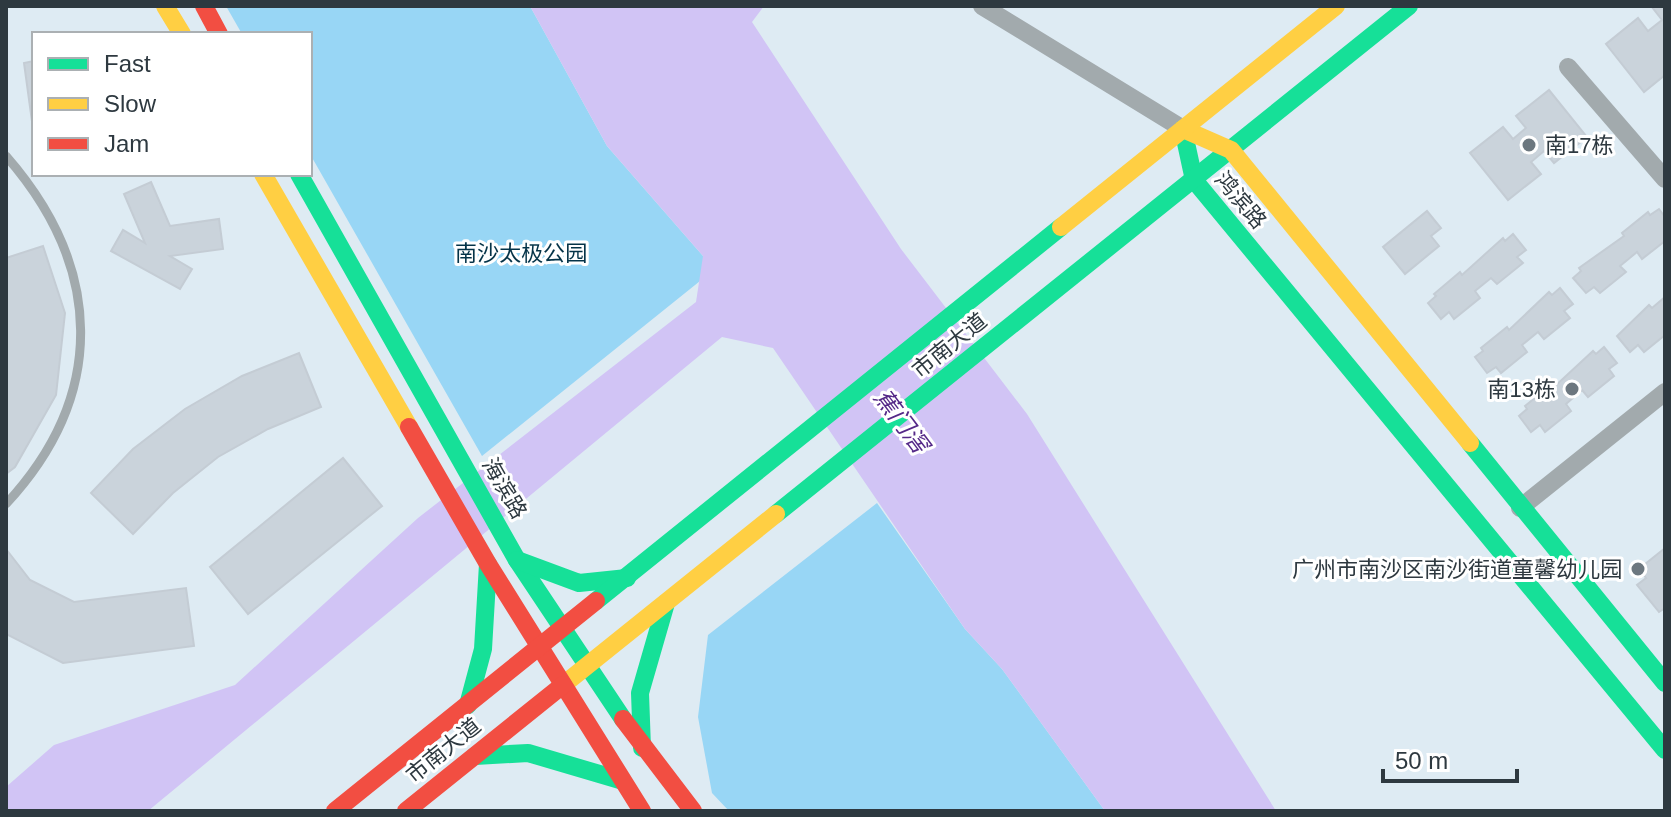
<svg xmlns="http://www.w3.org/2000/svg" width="1671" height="817" viewBox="0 0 1671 817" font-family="Arial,'Noto Sans SC',sans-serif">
  <rect width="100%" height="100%" fill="#deebf3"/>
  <!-- green -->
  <g fill="#98d6f5">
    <polygon points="226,6 530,6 607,146 703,256 705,277 482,456 310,154 310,34 242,34"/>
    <polygon points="877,503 965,629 1002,669 1105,811 729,811 712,793 698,717 708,635"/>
  </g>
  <!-- water -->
  <polygon fill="#d1c4f5" points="530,6 764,6 752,22 901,249 1027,414 1276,811 1105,811 1002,669 965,629 773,348 722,337 148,811 6,811 6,787 54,745 235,685 418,518 696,302 703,256 607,146"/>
  <!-- building -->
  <g fill="#cad3db" stroke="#c4ccd4" stroke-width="2">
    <polygon points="1665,6 1665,75 1644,92 1606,44 1638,18 1648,31 1662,20 1652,7"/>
    <polygon points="34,61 34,136 24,63"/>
    <polygon points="1549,90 1587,137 1554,163 1544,151 1531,162 1541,174 1508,200 1470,153 1503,127 1513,139 1526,128 1516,116"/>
    <polygon points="151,182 170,226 219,219 223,249 170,256 192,269 180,289 111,251 123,230 145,243 124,194"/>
    <polygon points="1659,209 1665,217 1665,241 1642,259 1637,252 1620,266 1626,272 1600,293 1594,287 1586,293 1573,278 1581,271 1579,268 1624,236 1622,233 1648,212 1650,215"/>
    <polygon points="1427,211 1441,228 1431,236 1439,246 1405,274 1383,247"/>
    <polygon points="1513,234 1526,250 1517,257 1523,263 1497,284 1491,278 1475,291 1480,298 1454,319 1449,312 1441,319 1428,303 1436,296 1434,294 1460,272 1462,275 1503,238 1505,241"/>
    <polygon points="43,246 65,313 56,395 15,467 6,474 6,258"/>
    <polygon points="1560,288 1573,304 1564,311 1570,318 1544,339 1538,332 1522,345 1527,352 1501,373 1496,367 1487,373 1475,357 1483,351 1481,348 1507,327 1509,330 1549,292 1552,295"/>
    <polygon points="1665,297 1665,335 1644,352 1638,345 1630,352 1617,336 1649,305 1652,308"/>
    <polygon points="1604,347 1617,363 1609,369 1614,376 1588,397 1582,390 1566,404 1571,411 1545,432 1540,425 1531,432 1519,416 1527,409 1525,406 1551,385 1553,388 1593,351 1596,354"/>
    <polygon points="299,353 321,407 268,429 218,457 173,493 133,534 91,493 133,449 185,409 242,376"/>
    <polygon points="343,458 382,506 248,614 210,567"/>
    <polygon points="1665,548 1665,608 1659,612 1637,585 1646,578 1639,569"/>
    <polygon points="6,549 30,580 74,602 186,588 194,646 63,663 6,634"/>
  </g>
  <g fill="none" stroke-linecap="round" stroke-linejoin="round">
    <!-- lane -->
    <path stroke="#a2aaad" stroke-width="9" d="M6,156C103,267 108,394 6,504"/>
    <!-- street -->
    <g stroke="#a2aaad" stroke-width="18">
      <polyline points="982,6 1183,129"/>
      <polyline points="1568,67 1665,179"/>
      <polyline points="1520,508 1665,392"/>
    </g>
    <!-- fast -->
    <g stroke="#16e098" stroke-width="18">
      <polyline points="1183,129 1194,180 1665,750"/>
      <polyline points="299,174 517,560 623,719"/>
      <polyline points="1470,443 1665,683"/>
      <polyline points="776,514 1409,6"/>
      <polyline points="517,560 579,583 627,578"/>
      <polyline points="596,601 1061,227"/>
      <polyline points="468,705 483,649 488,564"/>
      <polyline points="642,748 640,693 666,603"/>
      <polyline points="475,756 528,753 620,780"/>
    </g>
    <!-- slow -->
    <g stroke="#ffcf43" stroke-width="18">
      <polyline points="165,6 182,34"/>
      <polyline points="1183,129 1231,150 1470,443"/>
      <polyline points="263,174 409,427"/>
      <polyline points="1061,227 1336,6"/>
      <polyline points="563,685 776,514"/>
    </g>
    <!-- jam -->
    <g stroke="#f24e42" stroke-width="18">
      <polyline points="204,6 219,34"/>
      <polyline points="409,427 488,564 642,811"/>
      <polyline points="623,719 693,811"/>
      <polyline points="335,811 596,601"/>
      <polyline points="406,811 563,685"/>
    </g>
  </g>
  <!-- markers -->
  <g fill="#6c777f" stroke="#fff" stroke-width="3">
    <circle cx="1529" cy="145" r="8"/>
    <circle cx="1572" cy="389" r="8"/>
    <circle cx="1638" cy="569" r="8"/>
  </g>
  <g text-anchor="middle" stroke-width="6" stroke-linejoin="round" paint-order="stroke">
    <!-- poi labels -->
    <g font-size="22" fill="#2e3940" stroke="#fff" text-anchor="end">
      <text x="1545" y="153" text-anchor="start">南17栋</text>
      <text x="1556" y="397">南13栋</text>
      <text x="1622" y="577">广州市南沙区南沙街道童馨幼儿园</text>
    </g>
    <!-- street labels -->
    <g font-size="22" fill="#2e3940" stroke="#fff">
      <text transform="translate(1241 200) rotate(50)" y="8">鸿滨路</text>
      <text transform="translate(949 345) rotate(-39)" y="8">市南大道</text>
      <text transform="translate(505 488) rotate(60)" y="8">海滨路</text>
      <text transform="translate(443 750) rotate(-39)" y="8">市南大道</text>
    </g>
    <!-- park labels -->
    <g font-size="22" fill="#043348" stroke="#fff">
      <text x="521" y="261">南沙太极公园</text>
    </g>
    <!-- water labels -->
    <g font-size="24" font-style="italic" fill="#552988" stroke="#fff">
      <text transform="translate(901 421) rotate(53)" y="8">蕉门滘</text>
    </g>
  </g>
  <!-- border -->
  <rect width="1671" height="817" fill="none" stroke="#2e3940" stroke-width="16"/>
  <!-- legend -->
  <rect x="32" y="32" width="280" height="144" fill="#ffffff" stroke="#abb0b3" stroke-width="2"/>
  <rect x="48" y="58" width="40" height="12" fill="#16e098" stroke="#abb0b3" stroke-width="2"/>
  <text x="104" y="72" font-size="24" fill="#2e3940">Fast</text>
  <rect x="48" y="98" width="40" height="12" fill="#ffcf43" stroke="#abb0b3" stroke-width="2"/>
  <text x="104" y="112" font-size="24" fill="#2e3940">Slow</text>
  <rect x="48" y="138" width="40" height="12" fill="#f24e42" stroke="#abb0b3" stroke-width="2"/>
  <text x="104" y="152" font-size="24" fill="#2e3940">Jam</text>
  <!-- scale -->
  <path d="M1383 769v12h134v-12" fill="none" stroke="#2e3940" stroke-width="4"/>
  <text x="1395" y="769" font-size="24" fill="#2e3940" stroke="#ffffff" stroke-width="6" paint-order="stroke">50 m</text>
</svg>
